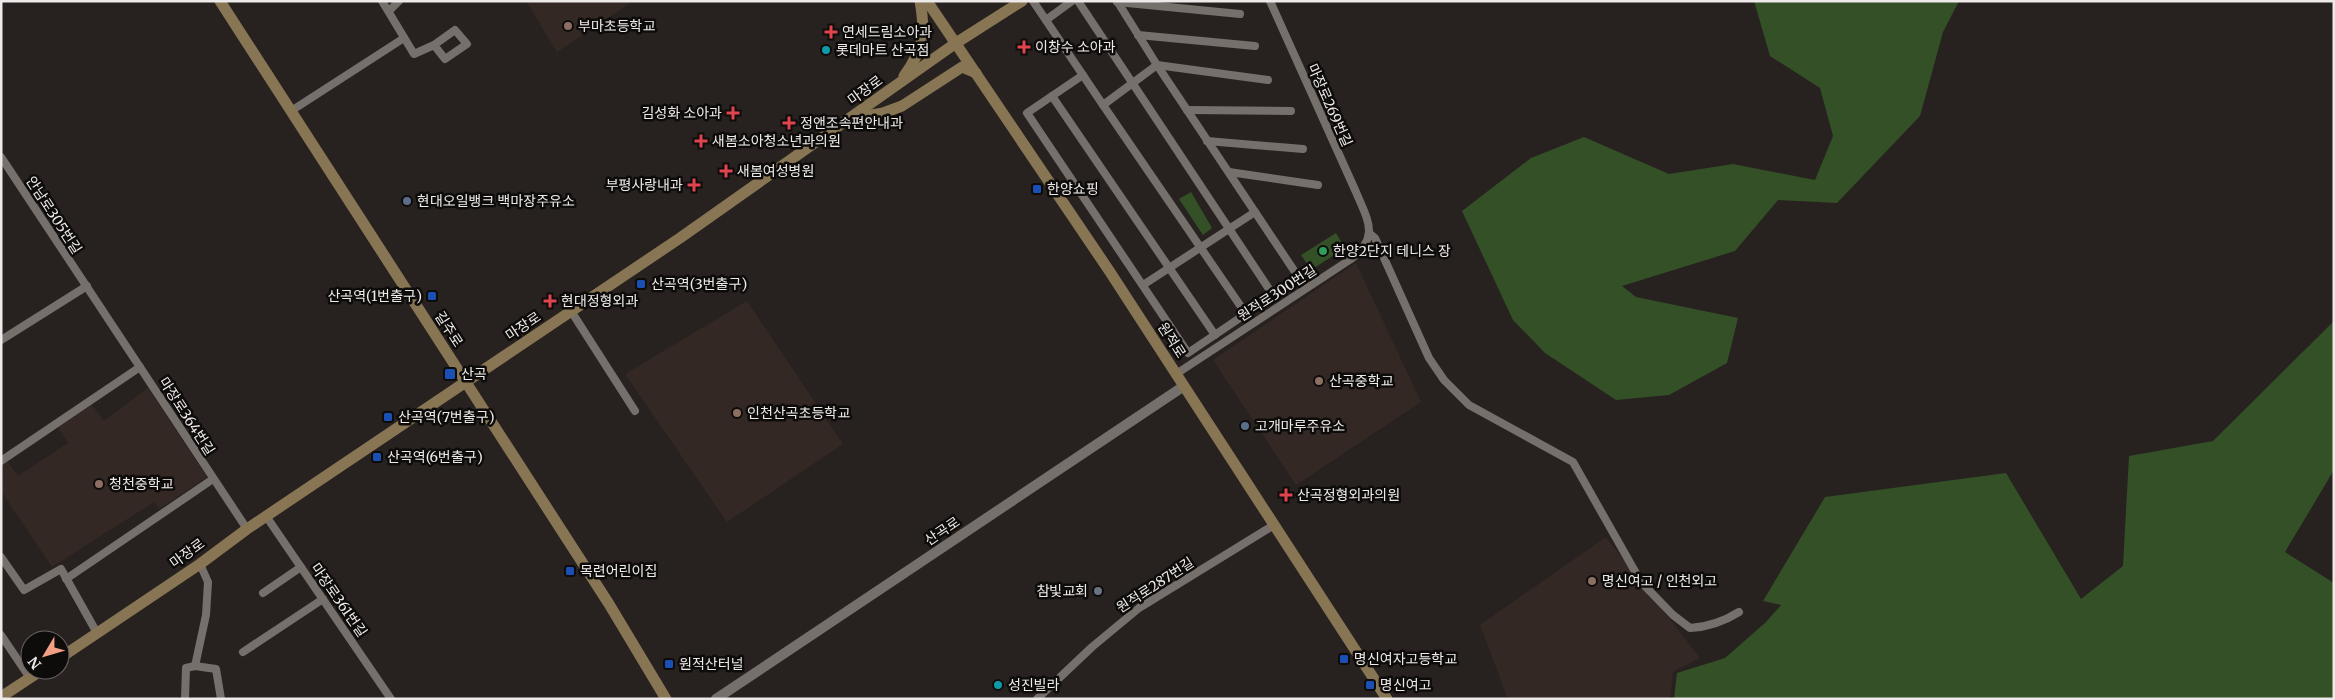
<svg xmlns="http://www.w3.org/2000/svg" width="2335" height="700" viewBox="0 0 2335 700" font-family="Merriweather,'Noto Sans KR',serif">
  <rect width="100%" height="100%" fill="#27221f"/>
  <!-- built -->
  <g fill="#342824">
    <polygon points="526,1 633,1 557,52"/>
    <polygon points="1356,263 1421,402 1296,485 1213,360"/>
    <polygon points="747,301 843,444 727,522 625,374"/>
    <polygon points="148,388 207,477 159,509 154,502 52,567 1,491 1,464 7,461 18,476 68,443 58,427 92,405 104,421"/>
    <polygon points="1606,537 1700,658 1673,672 1670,699 1508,699 1480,625"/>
  </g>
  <!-- green -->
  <g fill="#335027">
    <polygon points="1754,1 1959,1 1943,32 1920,116 1837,203 1778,200 1735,251 1622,286 1636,297 1738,318 1727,363 1669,395 1616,400 1545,353 1513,320 1462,211 1531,158 1584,137 1669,174 1733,164 1815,180 1833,136 1820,88 1770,56"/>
    <polygon points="1191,192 1212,228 1203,235 1179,199"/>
    <polygon points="1336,233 1345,248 1311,270 1301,255"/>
    <polygon points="2334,321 2334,470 2285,552 2334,583 2334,699 1674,699 1677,673 1725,658 1765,623 1781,605 1763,601 1825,497 2006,473 2081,599 2123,566 2129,456 2213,441"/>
  </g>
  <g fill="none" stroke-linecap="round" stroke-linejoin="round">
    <!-- minor -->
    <g stroke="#76706d" stroke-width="8">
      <polyline points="382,1 414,54 434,45 455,30 467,44 445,59 434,45"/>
      <polyline points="1033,1 1103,105 1157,65 1117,1"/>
      <polyline points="1078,1 1273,295"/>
      <polyline points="1117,2 1240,14"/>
      <polyline points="389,11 399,1"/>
      <polyline points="1046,20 1072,1"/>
      <polyline points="1138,35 1255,46"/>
      <polyline points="1157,65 1268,80"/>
      <polyline points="1083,75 1027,113 1188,353 1299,278 1157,65"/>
      <polyline points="1052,96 1215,335"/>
      <polyline points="1103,105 1246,314"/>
      <polyline points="1187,110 1291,111"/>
      <polyline points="291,111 404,38"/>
      <polyline points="1207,141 1303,149"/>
      <polyline points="1,157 247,529"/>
      <polyline points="1229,172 1318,185"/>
      <path d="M1369,233L1375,238L1429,358L1444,380L1469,405L1573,462L1641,582L1673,615L1690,628C1709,627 1723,622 1739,612"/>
      <polyline points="1143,285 1255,212"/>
      <polyline points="571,311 635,411"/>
      <polyline points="1,340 87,286"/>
      <path d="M1176,374L1351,259C1380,237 1368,221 1356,192L1270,1"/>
      <polyline points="1,461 140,367"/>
      <polyline points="266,516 391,699"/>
      <polyline points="1,557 24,590 61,569 97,633"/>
      <polyline points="66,579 213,479"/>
      <polyline points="263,593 301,567"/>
      <polyline points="1,635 30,678"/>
      <polyline points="243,652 323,599"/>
      <polyline points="195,666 206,615 208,582 200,564"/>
      <polyline points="185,699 186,668 195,666 216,669 221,699"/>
      <polyline points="1037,699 1092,647 1139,608 1274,525"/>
    </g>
    <!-- tertiary -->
    <polyline stroke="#76706d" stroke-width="10" points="716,699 1184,386"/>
    <!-- secondary -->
    <g stroke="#877553" stroke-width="11">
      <polyline points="220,1 609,604 666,699"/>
      <polyline points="927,1 1110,272 1387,699"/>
      <path d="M904,76C923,50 926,34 920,1"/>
      <polyline points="855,118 883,113 902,106 962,67 976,73"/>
      <polyline points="60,658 200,564 247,529 680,238 956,43 1022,1"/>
      <polyline points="1,697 42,670"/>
    </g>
  </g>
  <!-- markers -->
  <g fill="#8d6e63" stroke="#0e0c0b" stroke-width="2">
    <circle cx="568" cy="26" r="5"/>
    <circle cx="1319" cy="381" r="5"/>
    <circle cx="737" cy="413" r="5"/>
    <circle cx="99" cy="484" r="5"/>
    <circle cx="1592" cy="581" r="5"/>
  </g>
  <g fill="#e0444e" stroke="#0e0c0b" stroke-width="2">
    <path d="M828.5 24.5h5v5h5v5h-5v5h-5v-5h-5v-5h5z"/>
    <path d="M1021.5 39.5h5v5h5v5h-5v5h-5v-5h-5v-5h5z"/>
    <path d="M730.5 105.5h5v5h5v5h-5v5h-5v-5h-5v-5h5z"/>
    <path d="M786.5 115.5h5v5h5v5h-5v5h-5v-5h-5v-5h5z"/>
    <path d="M698.5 133.5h5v5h5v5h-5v5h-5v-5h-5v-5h5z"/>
    <path d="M723.5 163.5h5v5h5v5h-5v5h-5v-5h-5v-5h5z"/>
    <path d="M691.5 177.5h5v5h5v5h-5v5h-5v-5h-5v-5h5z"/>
    <path d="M547.5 293.5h5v5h5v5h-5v5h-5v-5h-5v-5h5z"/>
    <path d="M1283.5 487.5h5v5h5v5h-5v5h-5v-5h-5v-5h5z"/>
  </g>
  <g fill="#0f9aa8" stroke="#0e0c0b" stroke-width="2">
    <circle cx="826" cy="50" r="5"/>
    <circle cx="998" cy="685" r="5"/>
  </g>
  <g fill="#1a4fb4" stroke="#0e0c0b" stroke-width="2">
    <rect x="1032" y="184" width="10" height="10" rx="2.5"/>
    <rect x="636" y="279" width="10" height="10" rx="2.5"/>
    <rect x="427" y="291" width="10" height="10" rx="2.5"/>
    <rect x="444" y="368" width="12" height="12" rx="2.5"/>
    <rect x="383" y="412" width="10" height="10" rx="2.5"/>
    <rect x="372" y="452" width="10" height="10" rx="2.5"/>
    <rect x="565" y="566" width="10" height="10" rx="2.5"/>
    <rect x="1339" y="654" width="10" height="10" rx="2.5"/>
    <rect x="664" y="659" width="10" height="10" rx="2.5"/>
    <rect x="1365" y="680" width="10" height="10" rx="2.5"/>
  </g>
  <g fill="#5c6f8a" stroke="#0e0c0b" stroke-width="2">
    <circle cx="407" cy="201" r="5"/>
    <circle cx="1245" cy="426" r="5"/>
  </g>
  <circle fill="#2e9e5b" stroke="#0e0c0b" stroke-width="2" cx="1323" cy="251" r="5"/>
  <circle fill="#6b7280" stroke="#0e0c0b" stroke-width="2" cx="1098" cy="591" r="5"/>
  <g text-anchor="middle" stroke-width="5" stroke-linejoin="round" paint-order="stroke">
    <!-- poi labels -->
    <g font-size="14" fill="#eeeae9" stroke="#0e0c0b" text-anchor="start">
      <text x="578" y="31">부마초등학교</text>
      <text x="842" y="37">연세드림소아과</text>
      <text x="1035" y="52">이창수 소아과</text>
      <text x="836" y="55">롯데마트 산곡점</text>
      <text x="722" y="118" text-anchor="end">김성화 소아과</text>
      <text x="800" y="128">정앤조속편안내과</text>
      <text x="712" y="146">새봄소아청소년과의원</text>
      <text x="737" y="176">새봄여성병원</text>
      <text x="683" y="190" text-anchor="end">부평사랑내과</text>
      <text x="1047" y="194">한양쇼핑</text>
      <text x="417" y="206">현대오일뱅크 백마장주유소</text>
      <text x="1333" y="256">한양2단지 테니스 장</text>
      <text x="651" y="289">산곡역(3번출구)</text>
      <text x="422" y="301" text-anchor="end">산곡역(1번출구)</text>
      <text x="561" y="306">현대정형외과</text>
      <text x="461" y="379">산곡</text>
      <text x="1329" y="386">산곡중학교</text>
      <text x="747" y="418">인천산곡초등학교</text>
      <text x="398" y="422">산곡역(7번출구)</text>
      <text x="1255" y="431">고개마루주유소</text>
      <text x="387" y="462">산곡역(6번출구)</text>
      <text x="109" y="489">청천중학교</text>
      <text x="1297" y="500">산곡정형외과의원</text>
      <text x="580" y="576">목련어린이집</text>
      <text x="1602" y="586">명신여고 / 인천외고</text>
      <text x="1088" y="596" text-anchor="end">참빛교회</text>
      <text x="1354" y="664">명신여자고등학교</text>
      <text x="679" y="669">원적산터널</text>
      <text x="1008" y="690">성진빌라</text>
      <text x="1380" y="690">명신여고</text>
    </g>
    <!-- street labels -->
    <g font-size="14" fill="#eeeae9" stroke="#0e0c0b">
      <text transform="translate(865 90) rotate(-36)" y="5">마장로</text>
      <text transform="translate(1330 105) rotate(66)" y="5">마장로269번길</text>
      <text transform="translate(54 215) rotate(57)" y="5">안남로305번길</text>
      <text transform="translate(1277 293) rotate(-33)" y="5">원적로300번길</text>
      <text transform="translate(523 326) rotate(-34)" y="5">마장로</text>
      <text transform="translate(449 329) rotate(57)" y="5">길주로</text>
      <text transform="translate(1172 340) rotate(57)" y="5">원적로</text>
      <text transform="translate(187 416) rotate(57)" y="5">마장로364번길</text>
      <text transform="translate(942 531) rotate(-34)" y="5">산곡로</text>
      <text transform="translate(187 553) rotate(-36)" y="5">마장로</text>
      <text transform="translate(1155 585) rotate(-33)" y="5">원적로287번길</text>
      <text transform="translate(339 600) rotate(55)" y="5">마장로361번길</text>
    </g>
  </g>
  <!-- border -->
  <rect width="2335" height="700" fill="none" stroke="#eeeae9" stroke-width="5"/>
  <!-- north arrow -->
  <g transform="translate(45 655) rotate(232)"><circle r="24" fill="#0e0c0b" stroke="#686564"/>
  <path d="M0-4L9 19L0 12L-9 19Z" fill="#f39f85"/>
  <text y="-8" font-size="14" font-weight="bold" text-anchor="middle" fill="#eeeae9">N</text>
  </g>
</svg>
